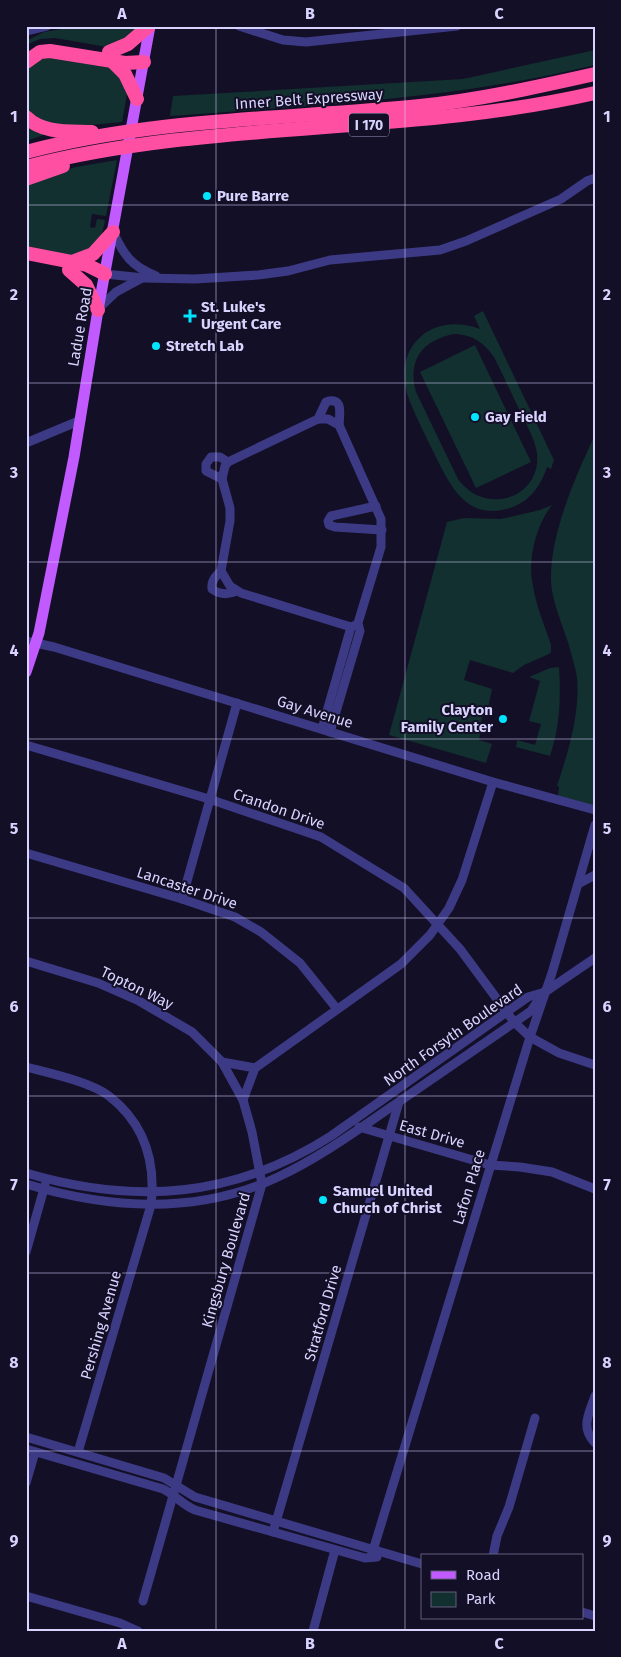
<svg xmlns="http://www.w3.org/2000/svg" width="621" height="1657" viewBox="0 0 621 1657" font-family="'Fira Sans',sans-serif">
  <rect width="100%" height="100%" fill="#130f26"/>
  <!-- green -->
  <g fill="#12302f" fill-rule="evenodd">
    <polygon points="79,26 138,26 132,35 107,47 55,38 40,39 26,45 26,41 44,32"/>
    <path d="M595,50V65C456,99 312,106 170,116L173,96L463,79Z"/>
    <polygon points="45,56 104,64 117,70 128,89 122,122 60,128 26,112 26,68"/>
    <polygon points="26,124 44,135 26,141"/>
    <path d="M117,160L106,216L92,214L90,227L95,228L97,219L105,220C101,243 97,244 79,257L26,250V182L76,167Z"/>
    <path d="M483,311L554,460L551,469L547,467C541,486 529,502 510,508C465,522 449,483 433,451C425,435 417,419 410,402C389,352 428,310 480,329L474,316ZM454,334C472,334 484,343 494,357C504,377 513,397 523,417C528,428 535,440 537,453C542,498 485,517 458,479L416,392C407,360 423,340 454,334Z"/>
    <polygon points="475,345 531,462 476,488 420,372"/>
    <path d="M595,435V807L558,796L559,787L557,786C568,752 580,715 577,678C576,669 572,658 570,649C564,627 551,601 551,579C550,534 576,475 595,435Z"/>
    <path d="M552,505C536,525 527,560 533,586C536,606 545,626 551,645V652L549,654L524,665L513,673L470,660L464,680L492,689L488,708H485L479,729L481,730L479,740L492,744L486,763L389,735L447,522L464,518L501,519L540,510Z"/>
    <path d="M559,667C561,698 560,727 550,756L516,747L517,740L535,745L541,724L529,721L540,681L529,677L550,668Z"/>
  </g>
  <g fill="none" stroke-linecap="round" stroke-linejoin="round">
    <!-- minor -->
    <g stroke="#3d3a85" stroke-width="9">
      <polyline points="239,26 283,40 306,42 457,26"/>
      <polyline points="26,31 47,26"/>
      <path d="M113,232C124,255 131,266 156,276"/>
      <polyline points="105,274 144,278 195,279 258,275 288,271 330,260 440,250 466,241 561,199 587,181 595,178"/>
      <polyline points="98,309 116,292 142,278"/>
      <path d="M318,419L326,402C343,396 340,413 339,425"/>
      <polyline points="26,443 81,420"/>
      <polyline points="222,479 206,471 206,464 211,457 220,457 228,462"/>
      <polyline points="376,506 331,516 328,521 329,525 335,527 382,530"/>
      <path d="M221,571C216,576 211,580 212,589C220,595 228,595 237,591"/>
      <polyline points="26,641 54,647 493,782 595,810"/>
      <polyline points="322,729 351,627 356,625"/>
      <polyline points="330,732 360,631 358,623 381,547 381,519 339,425 328,419 318,419 228,462 225,466 222,479 230,508 230,521 221,571 230,586 241,593 351,627"/>
      <polyline points="26,745 209,799 321,837 404,888 460,949 514,1022 530,1037 559,1053 595,1065"/>
      <polyline points="26,853 182,899 235,917 261,932 300,963 337,1009"/>
      <polyline points="578,884 595,875"/>
      <polyline points="182,899 237,703"/>
      <polyline points="26,961 98,983 139,1001 192,1032 222,1062 255,1068"/>
      <polyline points="222,1062 243,1100"/>
      <path d="M26,1067C49,1073 91,1082 109,1096C145,1124 156,1162 151,1205L78,1452"/>
      <polyline points="359,1127 490,1165 520,1167 552,1172 595,1189"/>
      <path d="M26,1173C135,1205 234,1198 331,1136L528,997L545,992L595,958"/>
      <path d="M26,1184C109,1209 198,1215 278,1177C321,1157 360,1128 400,1101C443,1071 487,1041 531,1011L539,999"/>
      <polyline points="26,1252 45,1185"/>
      <path d="M595,1396C589,1414 580,1427 595,1443"/>
      <polyline points="26,1437 164,1478 195,1497 422,1564"/>
      <path d="M26,1449L163,1489C175,1495 183,1505 195,1510L365,1558L377,1557"/>
      <polyline points="26,1483 35,1452"/>
      <polyline points="273,1532 399,1102"/>
      <polyline points="493,1556 497,1536 509,1507 535,1418"/>
      <polyline points="371,1557 530,1037 552,973 595,825"/>
      <polyline points="26,1596 120,1623 138,1631"/>
      <polyline points="143,1601 262,1184 252,1132 243,1100 255,1068 401,964 430,935 449,908 462,880 493,782"/>
      <polyline points="582,1612 595,1616"/>
      <polyline points="313,1631 335,1550"/>
    </g>
    <!-- major -->
    <polyline stroke="#c25bff" stroke-width="11" points="26,672 39,633 74,457 98,310 150,26"/>
    <!-- highway -->
    <g stroke="#ff4fa3" stroke-width="14">
      <polyline points="109,52 128,44 149,26"/>
      <polyline points="112,61 125,74 137,99"/>
      <polyline points="26,62 40,52 50,51 125,63 144,62"/>
      <path d="M26,117C43,134 70,131 92,132"/>
      <path d="M26,152C154,118 289,119 420,106C479,100 537,87 595,74"/>
      <path d="M26,167C212,119 408,136 595,93"/>
      <polyline points="26,179 63,166"/>
      <polyline points="26,253 87,265 105,274"/>
      <polyline points="72,262 93,254 113,232"/>
      <polyline points="69,270 86,285 98,310"/>
    </g>
  </g>
  <!-- grid -->
  <path fill="none" stroke="#d9d4ff" stroke-width="1" stroke-opacity="0.55" d="M216,26V1631M405,26V1631M26,205H595M26,383H595M26,562H595M26,739H595M26,918H595M26,1096H595M26,1273H595M26,1451H595"/>
  <!-- markers -->
  <g fill="#00e5ff" stroke="#130f26" stroke-width="2">
    <circle cx="207" cy="196" r="5"/>
    <path d="M187.5 308.5h5v5h5v5h-5v5h-5v-5h-5v-5h5z"/>
    <circle cx="156" cy="346" r="5"/>
    <circle cx="475" cy="417" r="5"/>
    <circle cx="503" cy="719" r="5"/>
    <circle cx="323" cy="1200" r="5"/>
  </g>
  <g text-anchor="middle" stroke-width="4" stroke-linejoin="round" paint-order="stroke">
    <!-- shield labels -->
    <rect fill="#130f26" stroke="#9e99be" stroke-width="1" x="349" y="113.5" width="40" height="23" rx="4"/>
    <g font-size="14" font-weight="bold" fill="#d9d4ff">
      <text x="369" y="130">I 170</text>
    </g>
    <!-- street labels -->
    <g font-size="15" fill="#d9d4ff" stroke="#130f26">
      <text transform="translate(309 99) rotate(-4)" y="5">Inner Belt Expressway</text>
      <text transform="translate(80 327) rotate(-80)" y="5">Ladue Road</text>
      <text transform="translate(315 712) rotate(17)" y="5">Gay Avenue</text>
      <text transform="translate(279 809) rotate(19)" y="5">Crandon Drive</text>
      <text transform="translate(187 888) rotate(18)" y="5">Lancaster Drive</text>
      <text transform="translate(137 988) rotate(26)" y="5">Topton Way</text>
      <text transform="translate(453 1035) rotate(-35)" y="5">North Forsyth Boulevard</text>
      <text transform="translate(432 1134) rotate(16)" y="5">East Drive</text>
      <text transform="translate(469 1187) rotate(-73)" y="5">Lafon Place</text>
      <text transform="translate(226 1260) rotate(-74)" y="5">Kingsbury Boulevard</text>
      <text transform="translate(323 1313) rotate(-74)" y="5">Stratford Drive</text>
      <text transform="translate(101 1325) rotate(-74)" y="5">Pershing Avenue</text>
    </g>
    <!-- poi labels -->
    <g font-size="15" font-weight="bold" fill="#d9d4ff" stroke="#130f26" text-anchor="start">
      <text x="217" y="201">Pure Barre</text>
      <text x="201" y="312">St. Luke's<tspan x="201" dy="17">Urgent Care</tspan></text>
      <text x="166" y="351">Stretch Lab</text>
      <text x="485" y="422">Gay Field</text>
      <text x="493" y="715" text-anchor="end">Clayton<tspan x="493" dy="17">Family Center</tspan></text>
      <text x="333" y="1196">Samuel United<tspan x="333" dy="17">Church of Christ</tspan></text>
    </g>
  </g>
  <!-- border -->
  <rect width="621" height="1657" fill="none" stroke="#130f26" stroke-width="55"/>
  <!-- legend -->
  <rect x="421" y="1554" width="162" height="65" fill="#130f26" stroke="#625e7d"/>
  <rect x="431" y="1571" width="25" height="8" fill="#c25bff" stroke="#625e7d"/>
  <text x="466" y="1580" font-size="15" fill="#d9d4ff">Road</text>
  <rect x="431" y="1592" width="25" height="15" fill="#12302f" stroke="#625e7d"/>
  <text x="466" y="1604" font-size="15" fill="#d9d4ff">Park</text>
  <rect x="28" y="28" width="566" height="1602" fill="none" stroke="#d9d4ff" stroke-width="2"/>
  <g font-size="16" text-anchor="middle" font-weight="bold" fill="#d9d4ff">
    <text x="122" y="19">A</text>
    <text x="310" y="19">B</text>
    <text x="499" y="19">C</text>
    <text x="14" y="122">1</text>
    <text x="607" y="122">1</text>
    <text x="14" y="300">2</text>
    <text x="607" y="300">2</text>
    <text x="14" y="478">3</text>
    <text x="607" y="478">3</text>
    <text x="14" y="656">4</text>
    <text x="607" y="656">4</text>
    <text x="14" y="834">5</text>
    <text x="607" y="834">5</text>
    <text x="14" y="1012">6</text>
    <text x="607" y="1012">6</text>
    <text x="14" y="1190">7</text>
    <text x="607" y="1190">7</text>
    <text x="14" y="1368">8</text>
    <text x="607" y="1368">8</text>
    <text x="14" y="1546">9</text>
    <text x="607" y="1546">9</text>
    <text x="122" y="1649">A</text>
    <text x="310" y="1649">B</text>
    <text x="499" y="1649">C</text>
  </g>
</svg>
